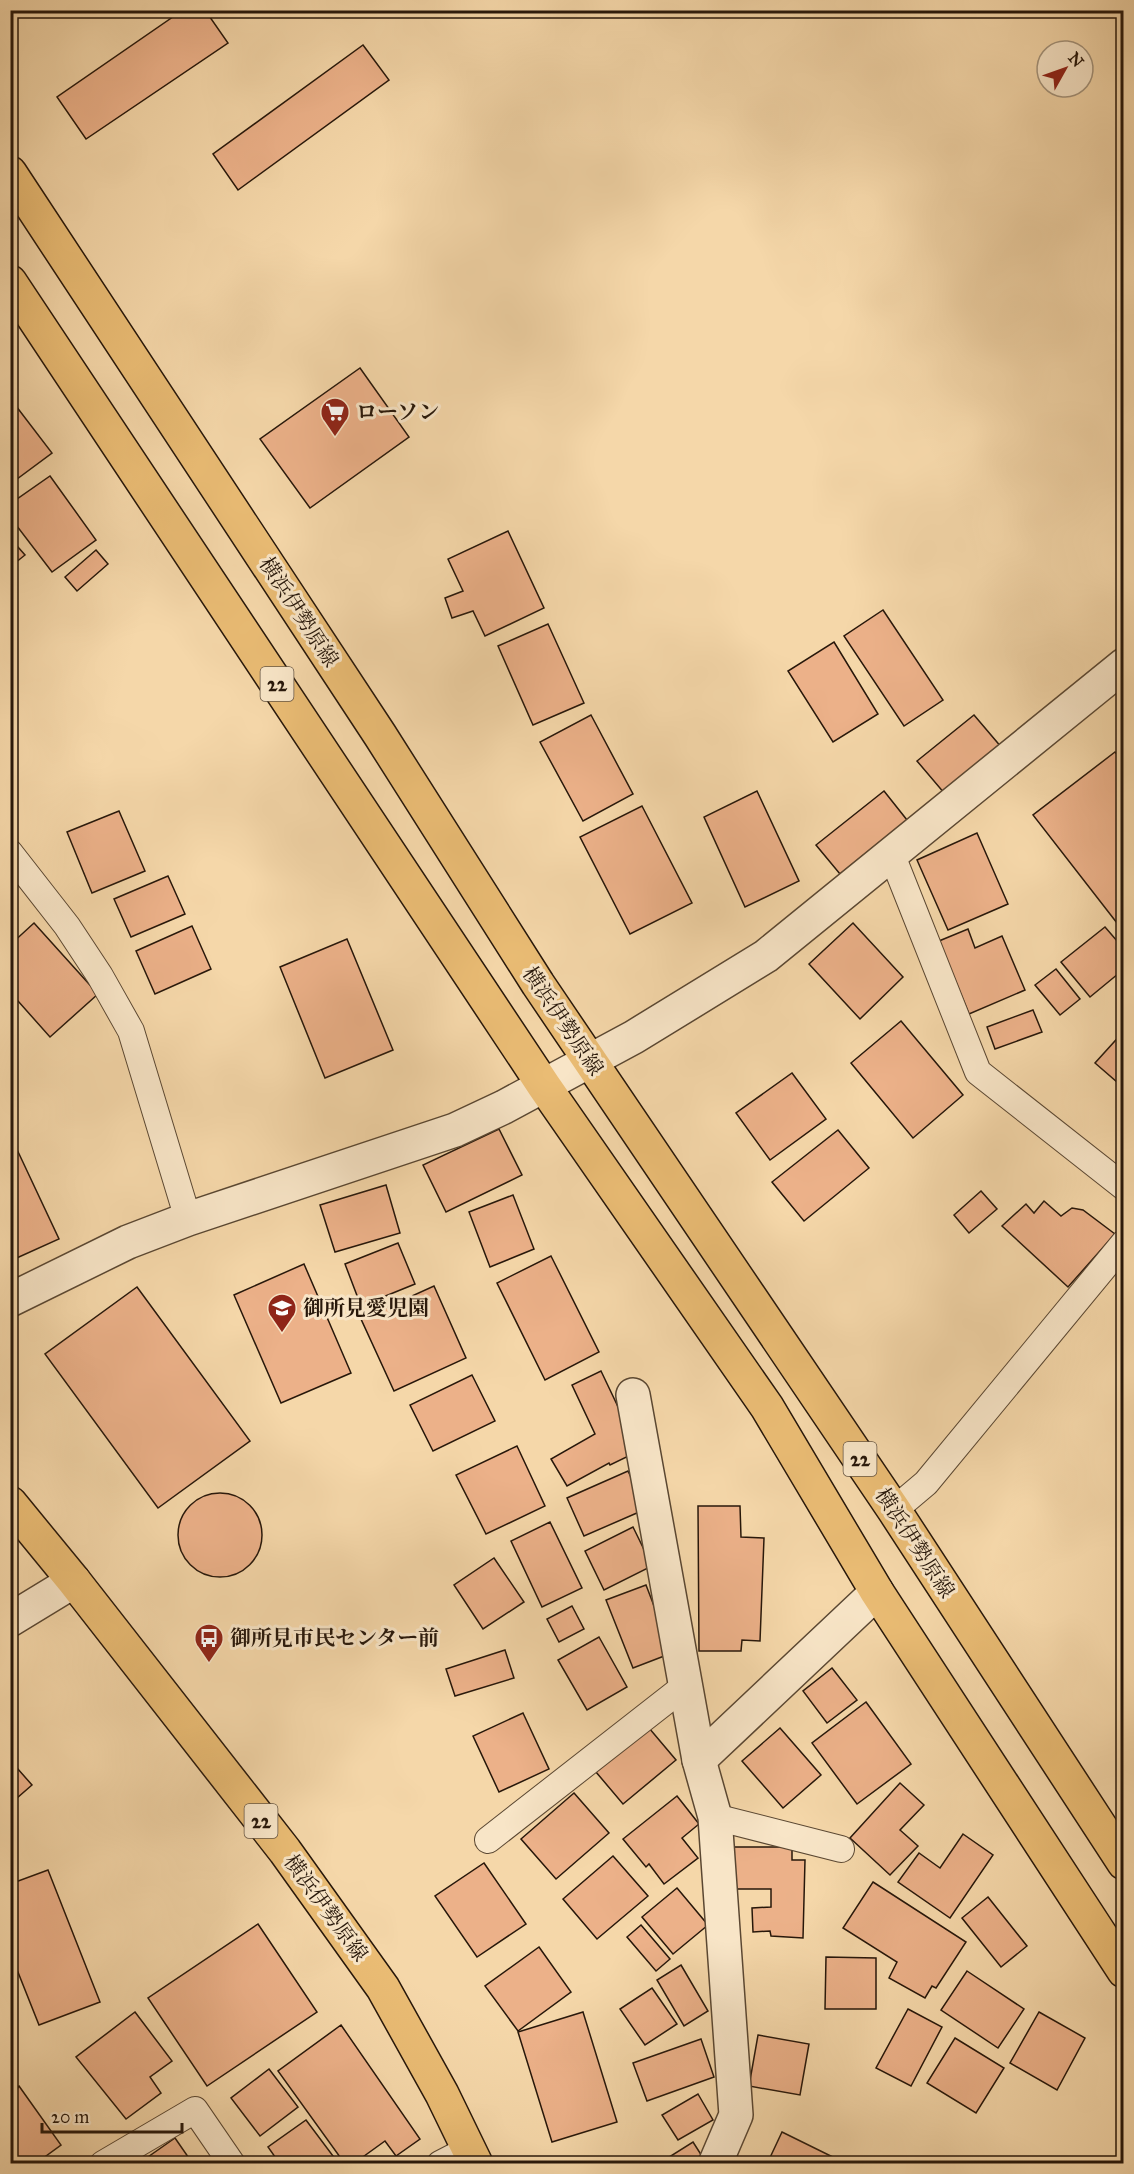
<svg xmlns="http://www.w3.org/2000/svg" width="1134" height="2174" viewBox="0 0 1134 2174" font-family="'IM FELL Great Primer','Noto Serif JP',serif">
  <rect width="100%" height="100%" fill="#f5d7a9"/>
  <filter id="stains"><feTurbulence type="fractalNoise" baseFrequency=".00333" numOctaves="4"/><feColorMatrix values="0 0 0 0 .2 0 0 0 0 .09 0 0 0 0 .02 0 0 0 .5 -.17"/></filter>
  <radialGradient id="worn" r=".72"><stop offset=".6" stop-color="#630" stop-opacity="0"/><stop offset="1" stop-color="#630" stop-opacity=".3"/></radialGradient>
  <!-- building -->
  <g fill="#ecb189" stroke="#27170a" stroke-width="1.5">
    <polygon points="183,10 205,10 228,43 86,139 57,97"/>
    <polygon points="363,45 389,80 238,190 213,154"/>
    <polygon points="360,368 409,437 310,508 260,439"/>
    <polygon points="16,406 52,453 13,482 10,478 10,410"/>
    <polygon points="50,476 96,540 52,572 10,517 10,504"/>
    <polygon points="508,531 544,608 485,636 473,611 452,618 445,598 463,591 448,559"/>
    <polygon points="10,538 25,555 10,567"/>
    <polygon points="96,550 108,564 77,591 65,577"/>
    <polygon points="883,610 943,700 904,726 844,636"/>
    <polygon points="548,624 584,703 533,725 498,646"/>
    <polygon points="834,642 878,714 833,742 788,671"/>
    <polygon points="591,715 633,794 583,821 540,742"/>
    <polygon points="974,715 1002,748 945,794 917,761"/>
    <polygon points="1115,752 1124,763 1124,932 1033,815"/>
    <polygon points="757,791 799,881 745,907 704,817"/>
    <polygon points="884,791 907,820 840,874 816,845"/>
    <polygon points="642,806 692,903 630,934 580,837"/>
    <polygon points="119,811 145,871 92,893 67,832"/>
    <polygon points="977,833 1008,904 948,930 917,860"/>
    <polygon points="168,876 185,914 131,937 114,899"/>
    <polygon points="34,923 98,994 50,1037 10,992 10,945"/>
    <polygon points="853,923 903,977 860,1019 809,964"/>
    <polygon points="192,926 211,969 155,994 136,951"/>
    <polygon points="1105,927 1124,949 1124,969 1090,997 1061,962"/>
    <polygon points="968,929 975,948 1002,936 1025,990 969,1014 939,941"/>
    <polygon points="347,939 393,1050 325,1078 280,967"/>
    <polygon points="1056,969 1080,999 1060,1015 1035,985"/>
    <polygon points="1033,1010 1042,1032 995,1049 987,1027"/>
    <polygon points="901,1021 963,1095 913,1138 851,1063"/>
    <polygon points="1124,1031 1124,1088 1095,1063"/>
    <polygon points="792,1073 826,1119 770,1160 736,1113"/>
    <polygon points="499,1129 522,1175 446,1212 423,1165"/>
    <polygon points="838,1130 869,1168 804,1221 772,1182"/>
    <polygon points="13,1141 59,1239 10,1261 10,1142"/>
    <polygon points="386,1185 400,1233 335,1252 320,1205"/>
    <polygon points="981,1191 997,1209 969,1233 954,1215"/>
    <polygon points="513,1195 534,1249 490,1267 469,1212"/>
    <polygon points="1044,1201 1061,1216 1072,1208 1083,1210 1115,1234 1068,1287 1002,1226 1026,1204 1034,1213"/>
    <polygon points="398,1243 415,1284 361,1306 345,1264"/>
    <polygon points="551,1256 599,1352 545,1380 497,1283"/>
    <polygon points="304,1264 351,1373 281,1403 234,1295"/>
    <polygon points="434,1286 466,1358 394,1391 361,1319"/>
    <polygon points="137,1287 250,1441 158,1508 45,1354"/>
    <polygon points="601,1371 639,1451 610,1465 609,1463 567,1486 551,1459 595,1434 572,1385"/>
    <polygon points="472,1375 495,1421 433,1451 410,1405"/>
    <polygon points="517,1446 545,1506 486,1534 456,1475"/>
    <polygon points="628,1471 646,1509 584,1536 567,1498"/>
    <circle cx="220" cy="1535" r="42"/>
    <polygon points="698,1506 740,1506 741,1537 764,1538 760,1641 742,1640 741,1651 699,1651"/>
    <polygon points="550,1522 582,1588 542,1607 511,1541"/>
    <polygon points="633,1527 652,1566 604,1590 585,1551"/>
    <polygon points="494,1558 524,1602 483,1629 454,1585"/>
    <polygon points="646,1585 672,1653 633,1668 606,1600"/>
    <polygon points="572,1606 584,1629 559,1642 547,1619"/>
    <polygon points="599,1637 627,1687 587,1710 558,1660"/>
    <polygon points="505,1650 514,1678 455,1696 446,1669"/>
    <polygon points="832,1668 857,1700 827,1723 803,1691"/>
    <polygon points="866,1702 911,1764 857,1804 812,1743"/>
    <polygon points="523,1713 549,1769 499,1792 473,1736"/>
    <polygon points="649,1728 676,1760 623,1804 596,1772"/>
    <polygon points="780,1728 821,1775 783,1808 742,1761"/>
    <polygon points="10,1760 32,1785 10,1804"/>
    <polygon points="900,1783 924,1805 900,1830 918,1846 890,1875 850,1838"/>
    <polygon points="574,1793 609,1833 556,1879 521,1839"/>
    <polygon points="677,1796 699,1824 682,1838 698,1858 664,1884 649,1864 646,1867 623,1839"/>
    <polygon points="963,1834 993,1855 950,1918 898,1882 919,1853 940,1868"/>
    <polygon points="734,1847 792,1847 792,1860 805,1860 803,1938 771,1936 770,1931 753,1932 752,1908 771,1907 771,1889 734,1889"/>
    <polygon points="613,1856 648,1896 597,1939 563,1899"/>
    <polygon points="484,1863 526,1924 477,1957 435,1896"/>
    <polygon points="48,1870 100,2002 39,2025 10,1952 10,1884"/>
    <polygon points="873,1882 966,1942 936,1988 932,1986 925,1998 889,1978 897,1962 843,1928"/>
    <polygon points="677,1888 708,1925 673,1954 642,1917"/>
    <polygon points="988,1897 1027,1946 1001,1967 962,1918"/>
    <polygon points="258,1924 317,2012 207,2086 148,1998"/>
    <polygon points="641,1925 670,1959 656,1971 627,1937"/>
    <polygon points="539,1947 571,1992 518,2031 485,1986"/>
    <polygon points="826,1957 876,1958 876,2009 825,2009"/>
    <polygon points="681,1965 708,2011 684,2026 657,1980"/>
    <polygon points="967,1971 1024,2009 998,2048 941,2010"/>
    <polygon points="652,1988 677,2024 645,2045 620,2009"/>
    <polygon points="908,2009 942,2027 911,2086 876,2068"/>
    <polygon points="135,2012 172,2061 150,2077 161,2093 126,2119 76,2057"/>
    <polygon points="583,2012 617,2122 552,2142 518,2032"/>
    <polygon points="1039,2012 1085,2038 1057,2090 1010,2063"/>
    <polygon points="341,2025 420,2139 396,2156 385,2141 353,2164 345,2164 278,2071"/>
    <polygon points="758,2035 809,2044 800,2095 749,2086"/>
    <polygon points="955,2038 1004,2068 976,2113 927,2083"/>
    <polygon points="701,2039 714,2077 647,2101 633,2063"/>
    <polygon points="269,2069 298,2107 260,2136 231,2098"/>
    <polygon points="19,2086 61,2145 35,2164 10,2164 10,2099"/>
    <polygon points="698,2094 713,2120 678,2140 662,2115"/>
    <polygon points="306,2120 339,2164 280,2164 268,2147"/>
    <polygon points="782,2132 843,2162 843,2164 767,2164"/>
    <polygon points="175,2138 193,2164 138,2164"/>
    <polygon points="693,2142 707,2164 658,2164"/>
  </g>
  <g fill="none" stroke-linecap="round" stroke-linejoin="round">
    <!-- lane casing -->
    <g stroke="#5a4732" stroke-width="28">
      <g id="lane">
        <polyline points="10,853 67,926 100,976 131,1031 188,1219"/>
        <polyline points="891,853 978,1072 1124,1187"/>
        <polyline points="894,1510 926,1483 1124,1243"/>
        <polyline points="715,1817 841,1849"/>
        <polyline points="488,1840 685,1686"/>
        <polyline points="103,2164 195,2110 232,2164"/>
        <polyline points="440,2164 469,2149"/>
      </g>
    </g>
    <!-- street casing -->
    <g stroke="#5a4732" stroke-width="36">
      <g id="street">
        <polyline points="10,1300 128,1242 188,1219 455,1130 504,1107 634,1037 766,956 1124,665"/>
        <polyline points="633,1395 699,1760 715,1817 736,2115 715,2164"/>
        <polyline points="10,1620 74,1581"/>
        <polyline points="699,1760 877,1592"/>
      </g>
    </g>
    <!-- primary casing -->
    <g stroke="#27170a" stroke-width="36">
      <g id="primary">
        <polyline points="10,173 380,735 538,984 894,1510 1124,1863"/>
        <polyline points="10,282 544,1086 767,1407 877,1592 1124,1971"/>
        <polyline points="10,1503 74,1581 285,1851 383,1988 442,2094 476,2164"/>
      </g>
    </g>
    <!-- lane -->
    <use href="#lane" stroke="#f8e5c7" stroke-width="26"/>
    <!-- street -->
    <use href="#street" stroke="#f8e5c7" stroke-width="33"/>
    <!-- primary -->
    <use href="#primary" stroke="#eabc74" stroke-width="33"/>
  </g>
  <!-- icons -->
  <defs>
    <g id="supermarket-pin" transform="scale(1.5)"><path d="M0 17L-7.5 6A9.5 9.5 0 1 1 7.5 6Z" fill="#8f2418" stroke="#f8e5c7"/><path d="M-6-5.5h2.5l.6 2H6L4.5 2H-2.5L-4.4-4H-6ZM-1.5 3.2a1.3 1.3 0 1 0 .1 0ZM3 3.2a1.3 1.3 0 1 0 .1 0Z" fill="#fff"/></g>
    <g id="school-pin" transform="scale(1.5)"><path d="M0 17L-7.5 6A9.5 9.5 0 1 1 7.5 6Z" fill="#8f2418" stroke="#f8e5c7"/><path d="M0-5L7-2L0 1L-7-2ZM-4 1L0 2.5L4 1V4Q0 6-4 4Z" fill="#fff"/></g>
    <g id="bus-pin" transform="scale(1.5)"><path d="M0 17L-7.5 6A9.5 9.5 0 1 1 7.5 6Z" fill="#8f2418" stroke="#f8e5c7"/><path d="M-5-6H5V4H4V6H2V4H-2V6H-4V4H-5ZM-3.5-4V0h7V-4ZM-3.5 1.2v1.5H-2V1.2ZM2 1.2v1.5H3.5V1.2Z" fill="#fff"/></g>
  </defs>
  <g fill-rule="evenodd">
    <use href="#supermarket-pin" x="335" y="412"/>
    <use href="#school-pin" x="282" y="1308"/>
    <use href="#bus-pin" x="209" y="1638"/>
  </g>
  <g text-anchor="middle" stroke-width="6" stroke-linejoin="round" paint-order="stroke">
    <!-- shield labels -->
    <g fill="#f8e5c7" stroke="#665543" stroke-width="1.5">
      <rect x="260.5" y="667" width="33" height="34" rx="4.5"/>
      <rect x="843.5" y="1442" width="33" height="34" rx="4.5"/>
      <rect x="244.5" y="1804" width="33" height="34" rx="4.5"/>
    </g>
    <g font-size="20" font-weight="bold" fill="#27170a">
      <text x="277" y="691">22</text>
      <text x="860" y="1466">22</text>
      <text x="261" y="1828">22</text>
    </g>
    <!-- poi labels -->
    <g font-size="21" font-weight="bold" fill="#27170a" stroke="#f8e5c7" text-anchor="start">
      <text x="356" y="419">ローソン</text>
      <text x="303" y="1315">御所見愛児園</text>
      <text x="230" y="1645">御所見市民センター前</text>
    </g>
    <!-- street labels -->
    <g font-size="21" fill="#27170a" stroke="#f8e5c7">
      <text transform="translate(299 612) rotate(57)" y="7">横浜伊勢原線</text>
      <text transform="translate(563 1021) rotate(56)" y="7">横浜伊勢原線</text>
      <text transform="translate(915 1543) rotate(57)" y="7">横浜伊勢原線</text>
      <text transform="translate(326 1908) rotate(54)" y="7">横浜伊勢原線</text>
    </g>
  </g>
  <!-- margin -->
  <rect width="1134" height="2174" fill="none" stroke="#f5d7a9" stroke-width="36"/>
  <rect x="12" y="12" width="1110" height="2150" fill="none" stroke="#27170a" stroke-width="3"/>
  <rect x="18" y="18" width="1098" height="2138" fill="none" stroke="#27170a" stroke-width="1.5"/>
  <!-- north arrow -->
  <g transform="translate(1065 69) rotate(50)"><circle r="28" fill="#f8e5c7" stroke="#a4937b" stroke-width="1.5"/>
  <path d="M0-4.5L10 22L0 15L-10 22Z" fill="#8f2418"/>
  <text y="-9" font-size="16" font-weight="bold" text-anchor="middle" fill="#27170a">N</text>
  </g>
  <!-- scale -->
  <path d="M42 2123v9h140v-9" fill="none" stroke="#27170a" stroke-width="3"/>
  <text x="51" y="2123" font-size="18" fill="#27170a" stroke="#f8e5c7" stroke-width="4.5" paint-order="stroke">20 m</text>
  <rect width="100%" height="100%" filter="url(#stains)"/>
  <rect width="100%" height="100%" fill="url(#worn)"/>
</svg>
